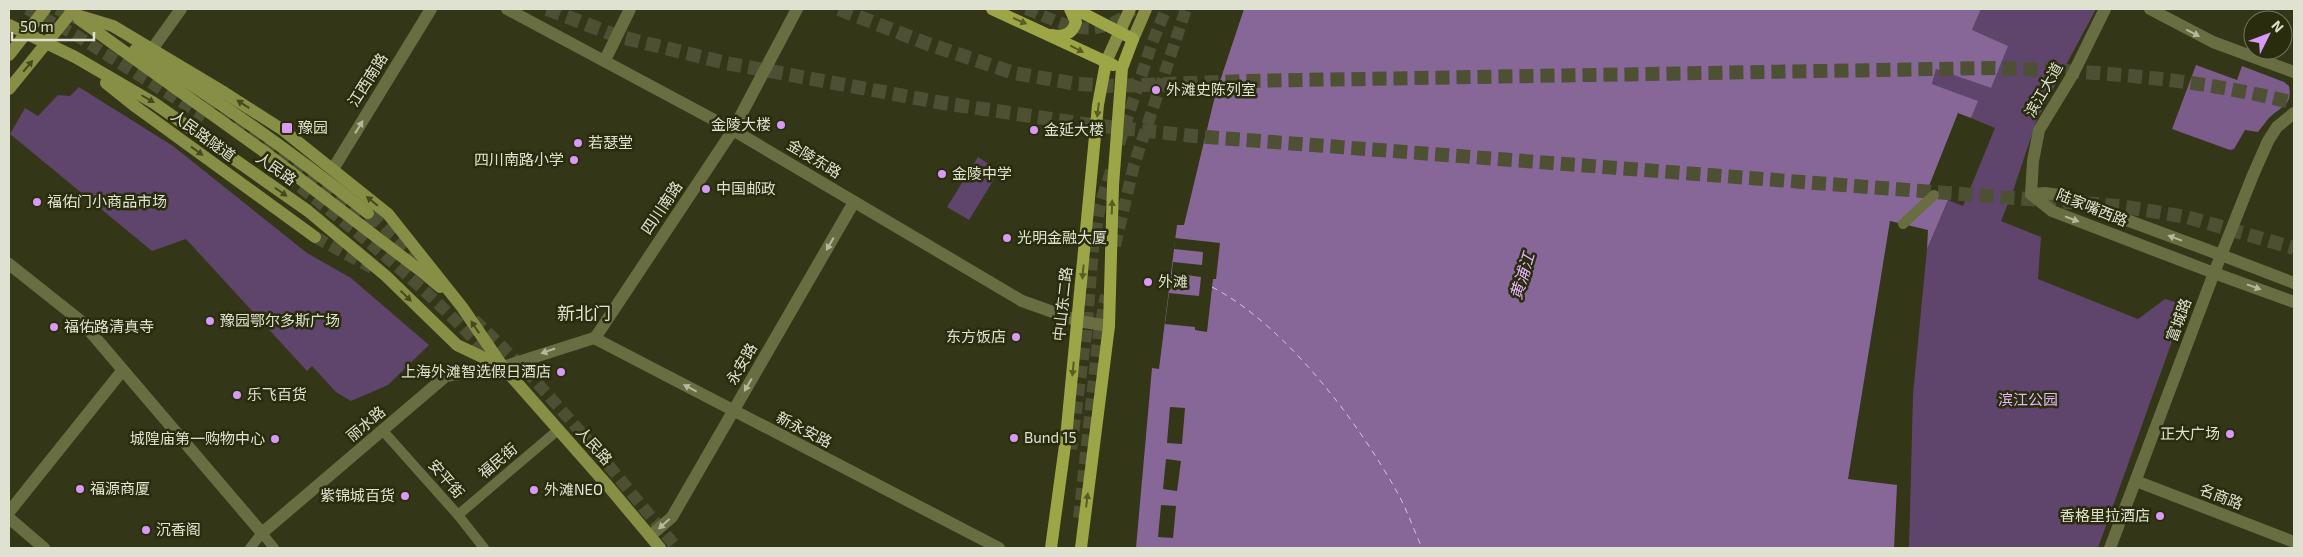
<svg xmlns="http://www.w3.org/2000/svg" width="2303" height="557" viewBox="0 0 2303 557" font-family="'Exo 2','Noto Sans SC',sans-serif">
  <rect width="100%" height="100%" fill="#333617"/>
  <!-- green -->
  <g fill="#5f446c">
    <polygon points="1981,9 2096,9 2037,119 2012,194 2001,221 2041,237 2038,279 2138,319 2165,299 2185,305 2098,548 1909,548 1913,394 1927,249 1948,200 1963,206 1995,128 1971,118 1977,101 1932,84 1936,69 1991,88 1972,30"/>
    <polygon points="79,87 173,146 307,253 351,278 429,345 388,385 351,401 336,392 312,366 307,371 186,239 152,251 10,134 25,108 38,116 58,95 70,96"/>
    <polygon points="978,157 999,171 969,220 947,207"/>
  </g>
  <!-- forest -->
  <path fill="#7c5c8b" d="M2196,65L2237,80L2242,66L2284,82L2289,86C2293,105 2282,106 2270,117C2266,121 2262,127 2258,132L2245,130L2234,149L2230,150L2172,129Z"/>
  <!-- water -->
  <polygon fill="#876797" points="1244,9 1981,9 1972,30 2008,46 1991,88 1936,69 1932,84 1978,101 1971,118 1958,113 1927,191 1948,200 1927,249 1928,230 1890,221 1848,479 1897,485 1894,548 1136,548 1152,368 1159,369 1177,225 1184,225 1215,96"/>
  <!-- pier -->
  <g fill="#333617">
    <polygon points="1175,238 1220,243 1216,279 1213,279 1207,332 1195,330 1195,327 1165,324 1169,293 1199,296 1201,277 1172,273 1172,270 1173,262 1202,265 1203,252 1174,249"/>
    <polygon points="1170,407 1185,408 1182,444 1167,443"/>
    <polygon points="1166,459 1181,461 1177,491 1163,489"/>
    <polygon points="1161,505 1176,506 1173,538 1158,537"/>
  </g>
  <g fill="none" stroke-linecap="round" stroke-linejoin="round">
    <!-- ferry -->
    <path stroke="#e5b5fd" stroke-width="1" stroke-dasharray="6 5" stroke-linecap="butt" d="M1212,287C1285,325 1357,420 1397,492C1407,510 1414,530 1422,548"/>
    <!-- secondary-tunnel -->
    <g stroke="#4d5033" stroke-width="12" stroke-dasharray="12 6" stroke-linecap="butt">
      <polyline points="27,9 74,34 205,117"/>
      <polyline points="57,9 77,19"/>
      <polyline points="206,101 349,206 376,231"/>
      <path d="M272,165C349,225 428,287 493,360"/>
      <polyline points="371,215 417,257"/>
      <polyline points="315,237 372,268"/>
      <path d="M474,320C548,387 613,472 677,548"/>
    </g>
    <!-- primary-tunnel -->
    <g stroke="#4d5033" stroke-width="12" stroke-dasharray="12 6" stroke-linecap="butt">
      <path d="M1026,9C1068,25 1092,43 1133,10"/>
      <polyline points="1119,144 1151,46 1166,9"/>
      <polyline points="1115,246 1134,165 1186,9"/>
      <polyline points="1071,449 1086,334 1093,249 1100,205 1112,168"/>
      <polyline points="1079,518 1099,333 1106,295"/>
    </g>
    <!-- trunk-tunnel -->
    <g stroke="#4d5033" stroke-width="14" stroke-dasharray="14 7" stroke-linecap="butt">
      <polyline points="547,9 617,36 726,63 943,103 1092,125 1194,136 2120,206 2187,217 2294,248"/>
      <path d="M839,9L928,44L1014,73L1077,84L1114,86L1244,81L1993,68C2094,71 2197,78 2294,103"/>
    </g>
    <!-- pedestrian -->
    <g stroke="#696e42" stroke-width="10">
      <polyline points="1903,224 1934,195"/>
      <polyline points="384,432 458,515 484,548"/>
      <polyline points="458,515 558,430"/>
      <polyline points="250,548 262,533 274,548"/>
    </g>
    <!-- minor -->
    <g stroke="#696e42" stroke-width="12">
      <polyline points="2150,9 2213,42 2294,72"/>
      <polyline points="153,48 181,9"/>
      <polyline points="605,60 630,9"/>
      <polyline points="2031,194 2033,161 2039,130 2073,74 2105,9"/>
      <polyline points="2031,194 2045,193 2059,195 2221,255"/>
      <polyline points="2031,194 2052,211 2214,273"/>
      <polyline points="9,264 82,322 262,533 446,376 503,367 594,338 597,335 733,130 797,9"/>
      <polyline points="594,338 999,548"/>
      <polyline points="2136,481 2294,542"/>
      <polyline points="9,512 122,371"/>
      <polyline points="9,518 44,548"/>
      <polyline points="650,536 672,517 854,202"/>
      <polyline points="2110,548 2214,273 2253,175 2268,141 2277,127 2294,113"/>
    </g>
    <!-- tertiary -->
    <g stroke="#696e42" stroke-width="12">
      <polyline points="507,9 733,130 1022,301 1078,321 1109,326"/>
      <polyline points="333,169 431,9"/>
      <polyline points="2221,255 2294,283"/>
      <polyline points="2214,273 2294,302"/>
    </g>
    <!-- secondary -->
    <g stroke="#878e46" stroke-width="12">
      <polyline points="70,13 113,26 225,93 283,130 388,214 462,307 503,367 608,486 660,548"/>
      <polyline points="79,19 266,153 421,271 440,287"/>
      <polyline points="9,25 75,57 154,103 308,211 386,276 457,345 501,366"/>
      <polyline points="1133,39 1146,9"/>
      <path d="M135,50C217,98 294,154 368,213"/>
      <polyline points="9,55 45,9"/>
      <polyline points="1106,62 1130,9"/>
      <polyline points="106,83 136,107 315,237"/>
      <polyline points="9,89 74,9"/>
    </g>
    <!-- primary -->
    <g stroke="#9da647" stroke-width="12">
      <polyline points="992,9 1113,65"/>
      <polyline points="1075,9 1133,39 1122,68 1113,185 1109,326 1081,548"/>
      <path d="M1051,35C1063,37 1072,35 1076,22L1070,9"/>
      <polyline points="1051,548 1066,438 1098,105 1106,62"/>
    </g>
  </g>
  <!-- one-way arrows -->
  <defs><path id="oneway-solid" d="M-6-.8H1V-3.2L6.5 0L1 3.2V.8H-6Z" transform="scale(1.25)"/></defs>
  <g fill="#575d24">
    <use href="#oneway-solid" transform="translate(1020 21) rotate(24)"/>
    <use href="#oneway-solid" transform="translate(1077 49) rotate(27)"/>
    <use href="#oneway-solid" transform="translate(1098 110) rotate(97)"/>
    <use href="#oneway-solid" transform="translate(1112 207) rotate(-88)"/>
    <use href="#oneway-solid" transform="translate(1083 272) rotate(95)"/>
    <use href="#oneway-solid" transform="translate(1073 369) rotate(96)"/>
    <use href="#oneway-solid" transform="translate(1087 500) rotate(-83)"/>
  </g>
  <g fill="#b6b99e">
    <use href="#oneway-solid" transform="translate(2193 33) rotate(27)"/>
    <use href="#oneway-solid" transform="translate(359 127) rotate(-58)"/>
    <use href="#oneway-solid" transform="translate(2072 219) rotate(21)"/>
    <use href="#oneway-solid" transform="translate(2175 238) rotate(-160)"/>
    <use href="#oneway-solid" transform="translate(830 244) rotate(120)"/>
    <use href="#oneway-solid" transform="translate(2254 287) rotate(20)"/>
    <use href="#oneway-solid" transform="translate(548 351) rotate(161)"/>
    <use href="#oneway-solid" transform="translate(748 385) rotate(120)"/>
    <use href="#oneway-solid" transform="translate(690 388) rotate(-152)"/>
    <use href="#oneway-solid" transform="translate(664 524) rotate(138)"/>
  </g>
  <g fill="#45491e">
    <use href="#oneway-solid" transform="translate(28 66) rotate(-50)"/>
    <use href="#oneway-solid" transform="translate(148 99) rotate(30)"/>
    <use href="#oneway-solid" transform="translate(243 104) rotate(-147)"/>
    <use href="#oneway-solid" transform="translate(197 151) rotate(36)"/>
    <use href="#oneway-solid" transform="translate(281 192) rotate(35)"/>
    <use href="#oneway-solid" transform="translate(372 201) rotate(-141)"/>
    <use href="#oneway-solid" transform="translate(406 296) rotate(44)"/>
    <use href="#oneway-solid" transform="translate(475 327) rotate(-124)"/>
  </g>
  <!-- markers -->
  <g fill="#d99af7" stroke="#292c0d" stroke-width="2">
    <circle cx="1156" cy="90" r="5"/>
    <circle cx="781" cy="125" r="5"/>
    <rect x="281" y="122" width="12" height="12" rx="2.5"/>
    <circle cx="1034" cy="130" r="5"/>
    <circle cx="578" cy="143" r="5"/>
    <circle cx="574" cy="160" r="5"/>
    <circle cx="942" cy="174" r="5"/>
    <circle cx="706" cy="189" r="5"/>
    <circle cx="37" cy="202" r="5"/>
    <circle cx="1007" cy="238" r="5"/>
    <circle cx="1148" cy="282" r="5"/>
    <circle cx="210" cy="321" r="5"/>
    <circle cx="54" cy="327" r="5"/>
    <circle cx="1016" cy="337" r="5"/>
    <circle cx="561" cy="372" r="5"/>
    <circle cx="237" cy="395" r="5"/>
    <circle cx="2230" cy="434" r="5"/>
    <circle cx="1014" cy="438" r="5"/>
    <circle cx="275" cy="439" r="5"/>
    <circle cx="80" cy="489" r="5"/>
    <circle cx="534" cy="490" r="5"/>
    <circle cx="405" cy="496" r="5"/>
    <circle cx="2160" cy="516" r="5"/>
    <circle cx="146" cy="530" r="5"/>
  </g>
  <g text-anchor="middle" stroke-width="5" stroke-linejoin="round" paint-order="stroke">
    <!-- street labels -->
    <g font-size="15" fill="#dfe2d0" stroke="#292c0d">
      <text transform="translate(368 80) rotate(-58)" y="5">江西南路</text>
      <text transform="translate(2044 90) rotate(-60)" y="5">滨江大道</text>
      <text transform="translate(203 136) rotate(36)" y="5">人民路隧道</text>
      <text transform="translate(814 159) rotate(31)" y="5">金陵东路</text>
      <text transform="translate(276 169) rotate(35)" y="5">人民路</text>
      <text transform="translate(662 208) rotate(-56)" y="5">四川南路</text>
      <text transform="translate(2092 208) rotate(22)" y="5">陆家嘴西路</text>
      <text transform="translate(1063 304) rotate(-84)" y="5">中山东二路</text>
      <text transform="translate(2179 320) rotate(-70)" y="5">富城路</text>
      <text transform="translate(742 364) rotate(-60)" y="5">永安路</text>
      <text transform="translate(366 424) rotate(-40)" y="5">丽水路</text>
      <text transform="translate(804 430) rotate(27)" y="5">新永安路</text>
      <text transform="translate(594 446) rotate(48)" y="5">人民路</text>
      <text transform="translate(498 461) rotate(-40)" y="5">福民街</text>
      <text transform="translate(446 479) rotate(49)" y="5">安平街</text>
      <text transform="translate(2221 497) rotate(21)" y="5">名商路</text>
    </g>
    <!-- poi labels -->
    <g font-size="15" fill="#dfe2d0" stroke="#292c0d" text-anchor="start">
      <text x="1166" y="95">外滩史陈列室</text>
      <text x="771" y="130" text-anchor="end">金陵大楼</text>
      <text x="298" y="133">豫园</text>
      <text x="1044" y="135">金延大楼</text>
      <text x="588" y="148">若瑟堂</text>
      <text x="564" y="165" text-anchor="end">四川南路小学</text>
      <text x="952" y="179">金陵中学</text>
      <text x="716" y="194">中国邮政</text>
      <text x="47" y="207">福佑门小商品市场</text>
      <text x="1017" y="243">光明金融大厦</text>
      <text x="1158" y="287">外滩</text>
      <text x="220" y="326">豫园鄂尔多斯广场</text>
      <text x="64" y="332">福佑路清真寺</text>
      <text x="1006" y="342" text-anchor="end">东方饭店</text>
      <text x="551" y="377" text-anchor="end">上海外滩智选假日酒店</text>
      <text x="247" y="400">乐飞百货</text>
      <text x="2220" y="439" text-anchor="end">正大广场</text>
      <text x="1024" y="443">Bund 15</text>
      <text x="265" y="444" text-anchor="end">城隍庙第一购物中心</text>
      <text x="90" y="494">福源商厦</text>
      <text x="544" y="495">外滩NEO</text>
      <text x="395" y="501" text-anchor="end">紫锦城百货</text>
      <text x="2150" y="521" text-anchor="end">香格里拉酒店</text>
      <text x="156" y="535">沉香阁</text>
    </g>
    <!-- park labels -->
    <g font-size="15" fill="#e4b4fc" stroke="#292c0d">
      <text x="2028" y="405">滨江公园</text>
    </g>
    <!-- water labels -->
    <g font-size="16" font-style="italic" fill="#e5b5fd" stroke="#292c0d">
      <text transform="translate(1522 276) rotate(-73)" y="6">黄浦江</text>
    </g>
    <!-- quarter labels -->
    <g font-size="18" fill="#dfe2d0" stroke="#292c0d">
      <text x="584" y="320">新北门</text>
    </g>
  </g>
  <!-- border -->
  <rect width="2303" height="557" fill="none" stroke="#dfe2d0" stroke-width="20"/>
  <!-- north arrow -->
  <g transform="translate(2268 35) rotate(48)"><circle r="24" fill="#292c0d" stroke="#72755b"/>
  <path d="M0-4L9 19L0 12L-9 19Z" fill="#d99af7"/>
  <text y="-8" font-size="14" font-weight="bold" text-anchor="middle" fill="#dfe2d0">N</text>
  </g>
  <!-- scale -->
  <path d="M12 32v8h82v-8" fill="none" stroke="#dfe2d0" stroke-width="2.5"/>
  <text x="20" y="32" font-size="15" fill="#dfe2d0" stroke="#292c0d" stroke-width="4" paint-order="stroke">50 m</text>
</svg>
